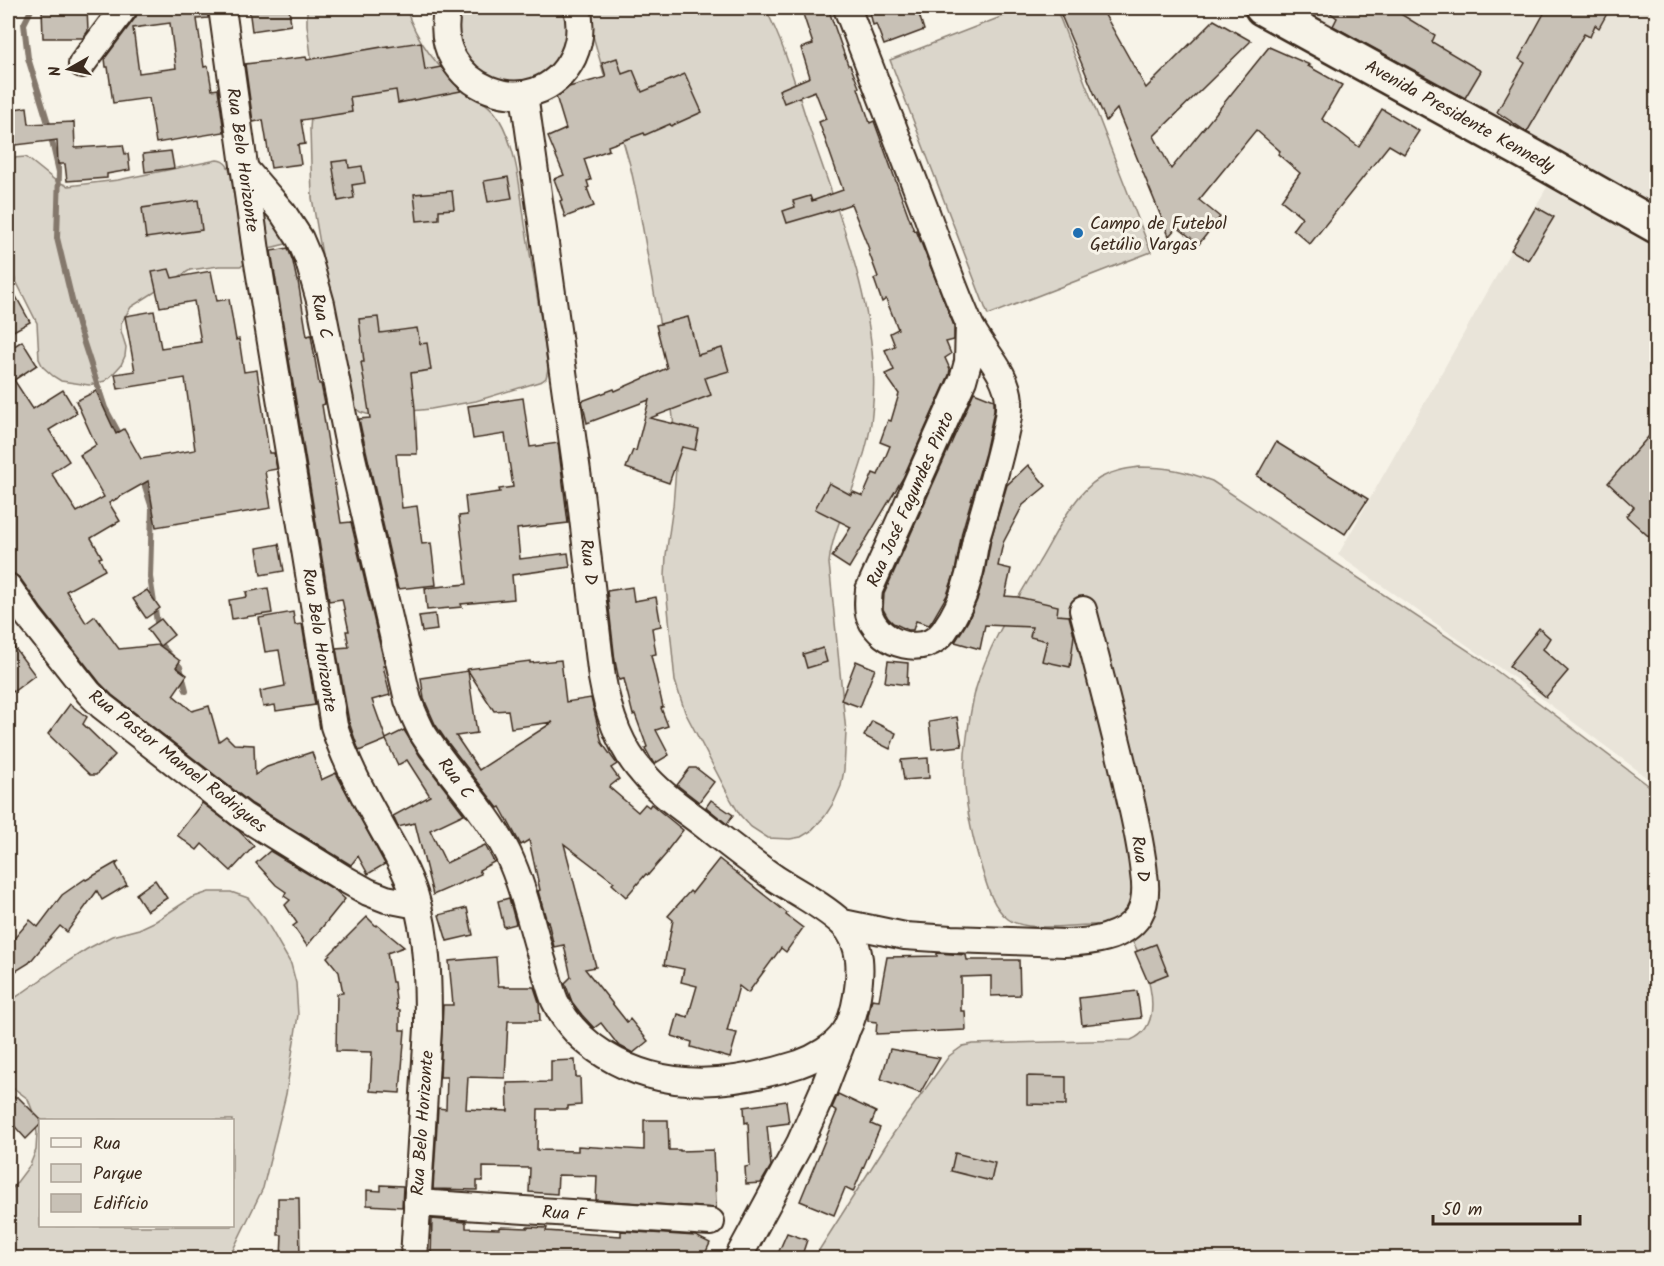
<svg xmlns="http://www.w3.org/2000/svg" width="1664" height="1266" viewBox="0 0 1664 1266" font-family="Kalam,sans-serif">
  <rect width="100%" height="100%" fill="#f7f3e8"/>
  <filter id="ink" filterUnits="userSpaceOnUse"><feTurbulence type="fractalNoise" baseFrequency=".0167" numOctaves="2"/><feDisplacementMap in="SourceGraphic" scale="12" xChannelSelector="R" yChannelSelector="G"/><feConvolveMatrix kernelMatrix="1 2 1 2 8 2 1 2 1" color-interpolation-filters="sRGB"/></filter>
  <g filter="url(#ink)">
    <!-- built -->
    <g fill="#e9e4d9">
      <polygon points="1288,8 1656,8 1656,214"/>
      <polygon points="1547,187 1656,248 1656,784 1517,680 1338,555"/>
    </g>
    <!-- green -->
    <g fill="#dbd6cb" stroke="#8b8074" stroke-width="1.5" fill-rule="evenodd">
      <path d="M307,8H406C416,41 439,70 467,91C478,100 491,105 498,117C517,148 520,189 525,224C533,272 542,320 548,369L546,378L542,381L476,401L431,409L370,415L360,412L354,406L324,266L312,198L310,129L314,79L307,25Z"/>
      <polygon points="449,8 576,8 577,12 553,80 481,86 447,18"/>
      <path d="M585,8H765C785,45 796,88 809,127C839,217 883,318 872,414C870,438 862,462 854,485C844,511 832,535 829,563L846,732L844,770L841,786L834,802L825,816L811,831L801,837L790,839L768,838L751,827L740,815L731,800L685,712L675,681L665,577L666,555L673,506L677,455L668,372L638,201L630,165Z"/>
      <polygon points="1024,8 1056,8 1151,252 988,315 890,60"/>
      <path d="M26,157L56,181L68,186L118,180L217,160C226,161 228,166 231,174L244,265L240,266H219L190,270L150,295L131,307L121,323V331L126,347L125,356L121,365L111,376L105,381L89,385L61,381L53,376L43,367L39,359L37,323L15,279L8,259V163L13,158Z"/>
      <polygon points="246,176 298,241 257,251"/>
      <path d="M1139,467C1168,467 1185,471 1212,481L1478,657L1656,791V1258H814L893,1134L949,1056L963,1046L973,1044L1131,1040C1172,1023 1143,954 1124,928C1119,927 1112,925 1107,925C1081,923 1028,934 1008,919C991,906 986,882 980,863C968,823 960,779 967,737C969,721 972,704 976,688C989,643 1016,602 1039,562C1055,536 1073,494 1100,478C1112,471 1125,469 1139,467Z"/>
      <path d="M209,892H231L248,898L265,919L291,964L296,983L298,1015L286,1094L263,1188L229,1258H8V1194L30,1165L36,1150L37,1133L34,1115L28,1099L16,1090L8,1086V1003L59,967L87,949L112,936L139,929L156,921L191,898ZM40,1120H232V1226H40Z"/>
    </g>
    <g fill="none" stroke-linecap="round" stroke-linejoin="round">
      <!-- stream -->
      <g stroke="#84786c" stroke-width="6">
        <polyline points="32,8 24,24 28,58 47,120 59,172 57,238 78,325 105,408 122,439"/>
        <polyline points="142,477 152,508 150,577 158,629"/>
        <polyline points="159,640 160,644 180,667 186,690"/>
      </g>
    </g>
    <!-- building -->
    <g fill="#c8c1b6" stroke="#3b2a1e" stroke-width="1.5" fill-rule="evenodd">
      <polygon points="42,8 87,8 88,31 83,38 43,38"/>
      <path d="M139,8H207L208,18L197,19L204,67L208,66L212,90L218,89L224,132L156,143L149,98L113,103L108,67H106L105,58L136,17ZM170,23L176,68L139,73L133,28Z"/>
      <polygon points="249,8 289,8 291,25 252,31"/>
      <polygon points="801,8 828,8 848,65 850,65 859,87 858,88 870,123 874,121 914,231 916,230 954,326 954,340 946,342 951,354 945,358 950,369 949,375 903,478 849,568 832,557 851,527 815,509 829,483 851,495 853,492 863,496 873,473 878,475 890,446 880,442 888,420 891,421 899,394 885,374 894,370 885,350 895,346 890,333 898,329 886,299 882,302 874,279 878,277 868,250 869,249 851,204 828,212 828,211 787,223 783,211 795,207 793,201 810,196 812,201 843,190 819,122 826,119 815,91 784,103 779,90 810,77 801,48 813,44"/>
      <polygon points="869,8 917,8 924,30 884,45 876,24 873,25"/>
      <polygon points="1058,8 1101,8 1146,88 1214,20 1251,41 1154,136 1171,169 1269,47 1310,65 1308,66 1342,85 1322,119 1359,147 1382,109 1419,131 1404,154 1389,145 1310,244 1293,229 1302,217 1281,200 1300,173 1278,154 1280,151 1256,130 1199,200 1220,217 1199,244 1177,227 1169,236 1117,109 1106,121"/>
      <polygon points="1324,8 1391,8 1435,35 1432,42 1481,71 1465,98 1333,26 1337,18"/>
      <polygon points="1547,8 1610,8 1599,28 1595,25 1590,37 1584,34 1527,132 1497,112 1525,63 1519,59"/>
      <polygon points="421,42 425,70 441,67 461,91 398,103 396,90 350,97 352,112 301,120 305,144 298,145 301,164 271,168 263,120 253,122 245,64 306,57 307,60 388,46 388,47"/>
      <polygon points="617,58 622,74 633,70 642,92 685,74 702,112 671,126 670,124 645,135 644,133 608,146 609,150 584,159 591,180 587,181 589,187 587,188 594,206 565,217 560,201 562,200 554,179 564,175 548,137 566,129 556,96 569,87 606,77 602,63"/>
      <polygon points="27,107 29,124 74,122 75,148 123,145 125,154 128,154 130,170 107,174 107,178 67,181 65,164 58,164 57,140 8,146 8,110"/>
      <polygon points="171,151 174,168 145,172 143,154"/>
      <polygon points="348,160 349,168 362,166 365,183 352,185 354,198 338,201 332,162"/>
      <polygon points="508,177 512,198 488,202 484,181"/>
      <polygon points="452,191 454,209 439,210 439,219 417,221 414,194"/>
      <polygon points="198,200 202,230 146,238 142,208"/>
      <polygon points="1536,207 1554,217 1528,260 1511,250"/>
      <polygon points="288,248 293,262 297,281 298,281 307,336 311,335 319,384 321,384 325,404 322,405 341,523 351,522 385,666 383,666 390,695 372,700 386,739 404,730 420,756 464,814 430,830 446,863 485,845 494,862 479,870 481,874 433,895 415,823 398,827 393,816 430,796 407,760 398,765 386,740 359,751 349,722 336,648 349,647 346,631 349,631 342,599 329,601 271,251"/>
      <polygon points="169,269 172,278 211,271 217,301 229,299 236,340 239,339 244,372 257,370 269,453 274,453 277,469 265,471 271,508 156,527 148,481 109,503 120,521 91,538 102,557 99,558 105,570 66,591 86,623 95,616 119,649 159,645 147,629 161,619 174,635 160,646 180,661 176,667 187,675 173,695 192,711 209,706 219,741 226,736 234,744 254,745 255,775 267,767 312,752 321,780 336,773 385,864 368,874 358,856 351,865 252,804 112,695 100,683 41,608 20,578 12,573 8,566 8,350 22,341 37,365 14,380 33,409 63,390 77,413 49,430 69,461 51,473 77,512 104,497 80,455 96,445 76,401 96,391 116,434 124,429 141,459 195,450 185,378 118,389 115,374 135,371 125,316 154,311 161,348 201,342 194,301 160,307 152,272"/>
      <polygon points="8,282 30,322 8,334"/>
      <polygon points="378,317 380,333 417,328 420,344 427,343 431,370 411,373 415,408 417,454 396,454 402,508 417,506 422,544 431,543 436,585 398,589 362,433 359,419 370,418 361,362 364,362 359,319"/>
      <polygon points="688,317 698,355 722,348 729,371 705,378 711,395 650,418 699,430 695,450 682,447 669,483 626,468 633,450 636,451 649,400 587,423 582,401 614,389 615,391 667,368 656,325"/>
      <polygon points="974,392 994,400 994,411 985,453 962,532 955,572 947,595 932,621 929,625 916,621 913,630 908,630 893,623 888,618 883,609 884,594"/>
      <polygon points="523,398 530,447 558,443 568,523 517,529 520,559 568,553 570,567 512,575 514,599 461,604 462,607 427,610 425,588 467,584 459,516 467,515 465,497 500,492 499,489 513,487 505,434 473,439 468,406"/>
      <polygon points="1656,428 1656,543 1626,516 1634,507 1608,483"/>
      <polygon points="1276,442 1368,499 1345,534 1257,476"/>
      <polygon points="1028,465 1046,486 1023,505 1003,543 998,566 1011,569 1005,596 1018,597 1058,606 1057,615 1069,616 1074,635 1070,667 1042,661 1047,641 1030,637 1032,627 985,625 980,649 955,642 968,621 977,600 985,572 991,539 1007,485"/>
      <polygon points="279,544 284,571 261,575 257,548"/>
      <polygon points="632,587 634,601 656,597 661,626 652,628 656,654 651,655 663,707 661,708 668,726 656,730 669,755 654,764 645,748 647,747 635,714 633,715 624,679 619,680 615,661 607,591"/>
      <polygon points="268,588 272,613 232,619 229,600 247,597 246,592"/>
      <polygon points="147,590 160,608 146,618 133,599"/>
      <polygon points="293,612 295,625 302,624 315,705 276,711 275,705 263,707 260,691 285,686 279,650 265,652 259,618"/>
      <polygon points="435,614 437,630 422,632 419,616"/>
      <polygon points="1539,628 1550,638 1543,649 1568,671 1546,697 1509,666"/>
      <polygon points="8,639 35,675 13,692 8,684"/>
      <polygon points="823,648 827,662 807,668 803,654"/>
      <polygon points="561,660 566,702 591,698 602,743 617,764 611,768 619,779 609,787 638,812 645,804 649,807 651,804 683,830 666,852 667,853 648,875 646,874 626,897 612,884 614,882 564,844 596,967 585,969 627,1022 630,1019 648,1041 633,1053 618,1045 601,1023 594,1028 582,1015 572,1002 565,983 571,977 564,945 554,947 548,921 547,922 538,891 540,890 529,840 521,845 500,807 498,808 445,739 435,724 424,699 421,678 468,671 477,733 456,736 479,770 553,722 511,728 508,710 494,711 467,669 530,661 530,663"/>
      <polygon points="856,661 875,669 860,707 841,700"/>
      <polygon points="888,661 908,663 907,685 885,682"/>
      <polygon points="70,704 87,717 83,724 115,755 96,775 90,775 48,734"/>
      <polygon points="957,717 962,746 932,749 929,722"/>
      <polygon points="872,721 896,733 890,749 864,736"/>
      <polygon points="928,758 929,778 904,780 901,760"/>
      <polygon points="690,768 696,768 714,782 699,802 677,785"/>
      <polygon points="711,800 733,815 727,824 706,807"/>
      <polygon points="202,803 239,831 254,846 231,871 202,844 197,850 177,835"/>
      <polygon points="270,851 335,890 345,899 307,946 293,926 297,923 285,905 290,900 284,896 286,892 276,885 256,863"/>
      <polygon points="719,859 787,913 786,915 803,928 786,952 781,948 748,993 739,986 727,1031 737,1033 730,1058 691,1047 692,1042 672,1036 678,1014 688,1017 697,986 681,982 684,969 664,965 673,920 668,916 690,891 692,893"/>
      <polygon points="119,861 116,865 127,885 102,900 97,891 67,932 60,926 29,963 8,976 8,944 12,941 30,920 38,927 62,895 85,879 86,880"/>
      <polygon points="155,880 167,898 147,911 136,894"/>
      <polygon points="509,898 516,924 504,927 498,901"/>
      <polygon points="467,908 473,935 447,941 439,915"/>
      <polygon points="367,917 376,926 377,925 404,947 387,953 392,982 394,982 397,1010 400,1010 400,1030 405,1030 400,1093 370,1091 372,1052 336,1051 337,994 343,993 339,972 327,957"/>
      <polygon points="1156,944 1168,974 1148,982 1135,952"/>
      <polygon points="937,953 966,955 967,960 1019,960 1020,995 991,996 991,976 961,977 961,1011 965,1011 966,1030 876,1034 877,1022 868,1021 868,1016 872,999 879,1000 887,957 937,956"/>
      <polygon points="496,957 498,986 504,986 504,987 534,987 539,1002 540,1021 508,1021 505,1078 468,1077 466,1109 508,1111 507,1083 551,1082 551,1061 575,1060 576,1077 580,1077 581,1105 568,1106 568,1109 538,1109 537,1150 578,1151 578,1146 644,1150 644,1120 668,1120 669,1150 680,1150 680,1151 713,1150 714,1172 715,1172 716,1208 596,1200 597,1176 558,1175 557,1194 529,1192 530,1168 483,1167 483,1181 477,1181 477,1190 433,1189 438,1108 446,1109 447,1077 440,1077 443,1005 453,1005 449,961"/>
      <polygon points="1137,991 1141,1018 1082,1025 1079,998"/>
      <polygon points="890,1049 940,1058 920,1093 881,1079"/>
      <polygon points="1027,1076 1066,1077 1066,1105 1027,1104"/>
      <polygon points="838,1094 876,1112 871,1124 880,1128 853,1192 845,1188 834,1215 800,1201 837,1111 832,1108"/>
      <polygon points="8,1097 18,1097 41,1120 40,1125 26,1139 8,1119"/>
      <polygon points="786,1101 789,1123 767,1126 771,1166 761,1183 746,1184 745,1167 750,1166 748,1122 745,1123 744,1107"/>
      <polygon points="955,1153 995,1163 991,1181 951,1171"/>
      <polygon points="381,1185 403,1186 402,1207 367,1205 367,1190 381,1191"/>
      <polygon points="278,1198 299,1198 300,1258 281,1258 282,1235 278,1235"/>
      <polygon points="432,1219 466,1222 466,1228 499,1229 499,1227 528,1228 528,1227 547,1228 546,1231 621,1236 621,1231 696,1236 710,1243 703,1258 431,1258"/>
      <polygon points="787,1233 807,1240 801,1258 776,1258"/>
    </g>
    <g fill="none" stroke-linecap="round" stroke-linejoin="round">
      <!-- minor casing -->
      <g stroke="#3b2a1e" stroke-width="30">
        <g id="minor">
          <path d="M222,8L256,251L334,726C346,763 364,796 383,830C395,851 407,872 415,896C428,938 428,985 428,1028L414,1258"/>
          <path d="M448,8C427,87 537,130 573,57C580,42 581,24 577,8"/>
          <path d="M847,8C874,77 900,146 927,215C940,251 953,287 968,321C979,348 1007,370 1009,401C1010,411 1007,423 1005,432C998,465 988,497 979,529C973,546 973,565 967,582C963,599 954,617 944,631C925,657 882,646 870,617C867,609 868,599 869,590L963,380L968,362L969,324"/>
          <polyline points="82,64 124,8"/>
          <path d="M244,168L283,213L300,239L308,258L321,304L347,436L408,700C412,711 417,722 422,732C448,774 486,809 508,854C524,888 532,927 543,963C547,976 550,989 555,1001C566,1024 584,1042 605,1055C666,1093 733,1085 799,1064C816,1058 835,1047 845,1032C856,1016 861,978 859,959C857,946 853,933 843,924C824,906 798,893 776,879C751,862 727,843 703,824C682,808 659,793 642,772C619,746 608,712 602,678L580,493L524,94"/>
          <polyline points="8,587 29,617 89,693 102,706 188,773 243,816 343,878 368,892 386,899 417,905"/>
          <path d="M843,923L905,936L951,939L1065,943C1090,942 1124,939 1139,915C1146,903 1146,887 1144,874C1141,842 1133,811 1126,780C1113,723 1098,667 1083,610"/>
          <polyline points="417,1203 711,1222"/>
          <polyline points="738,1258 800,1143 823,1091 845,1034"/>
        </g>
      </g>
      <!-- major casing -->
      <g stroke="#3b2a1e" stroke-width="38">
        <polyline id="major" points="1262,8 1532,156 1656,226"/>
      </g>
      <!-- minor -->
      <use href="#minor" stroke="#f7f3e8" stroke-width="26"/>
      <!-- major -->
      <use href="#major" stroke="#f7f3e8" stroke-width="33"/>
    </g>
  </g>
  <!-- markers -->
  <circle fill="#1f6fb2" stroke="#f7f3e8" stroke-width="2" cx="1078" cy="233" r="6"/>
  <g text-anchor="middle" stroke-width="6" stroke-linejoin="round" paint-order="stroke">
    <!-- street labels -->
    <g font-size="18" fill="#3b2a1e" stroke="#f7f3e8">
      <text transform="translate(1460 116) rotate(29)" y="6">Avenida Presidente Kennedy</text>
      <text transform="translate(243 160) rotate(82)" y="6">Rua Belo Horizonte</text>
      <text transform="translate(322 316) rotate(78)" y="6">Rua C</text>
      <text transform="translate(910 499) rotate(-66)" y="6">Rua José Fagundes Pinto</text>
      <text transform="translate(589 562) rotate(83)" y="6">Rua D</text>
      <text transform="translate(320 640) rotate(81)" y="6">Rua Belo Horizonte</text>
      <text transform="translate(178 761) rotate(38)" y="6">Rua Pastor Manoel Rodrigues</text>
      <text transform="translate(456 778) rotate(53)" y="6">Rua C</text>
      <text transform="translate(1141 859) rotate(82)" y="6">Rua D</text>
      <text transform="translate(422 1123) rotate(-86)" y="6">Rua Belo Horizonte</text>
      <text transform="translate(564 1213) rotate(4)" y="6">Rua F</text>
    </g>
    <!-- poi labels -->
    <g font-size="18" fill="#3b2a1e" stroke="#f7f3e8" text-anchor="start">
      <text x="1090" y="229">Campo de Futebol<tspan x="1090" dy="21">Getúlio Vargas</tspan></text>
    </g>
  </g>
  <!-- margin -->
  <rect width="1664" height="1266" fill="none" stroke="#f7f3e8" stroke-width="30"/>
  <rect x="15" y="15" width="1634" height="1236" fill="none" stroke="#3b2a1e" stroke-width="2" filter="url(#ink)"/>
  <!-- legend -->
  <rect x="39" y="1119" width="195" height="108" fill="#f7f3e8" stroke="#aca397" stroke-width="1.5"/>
  <rect x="51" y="1138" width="30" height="9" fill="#f7f3e8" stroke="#aca397" stroke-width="1.5"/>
  <text x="93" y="1149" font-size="18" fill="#3b2a1e">Rua</text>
  <rect x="51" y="1164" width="30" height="18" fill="#dbd6cb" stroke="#aca397" stroke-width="1.5"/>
  <text x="93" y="1179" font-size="18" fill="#3b2a1e">Parque</text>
  <rect x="51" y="1194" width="30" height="18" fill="#c8c1b6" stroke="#aca397" stroke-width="1.5"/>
  <text x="93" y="1209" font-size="18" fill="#3b2a1e">Edifício</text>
  <!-- north arrow -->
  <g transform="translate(69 69) rotate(261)" stroke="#f7f3e8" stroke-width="4.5" paint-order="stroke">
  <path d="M0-4.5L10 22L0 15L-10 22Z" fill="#3b2a1e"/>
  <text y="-9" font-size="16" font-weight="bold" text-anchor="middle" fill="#3b2a1e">N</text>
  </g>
  <!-- scale -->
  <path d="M1433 1215v9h147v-9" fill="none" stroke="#3b2a1e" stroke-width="3"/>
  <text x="1442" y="1215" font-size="18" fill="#3b2a1e" stroke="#f7f3e8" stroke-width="4.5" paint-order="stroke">50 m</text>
</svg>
